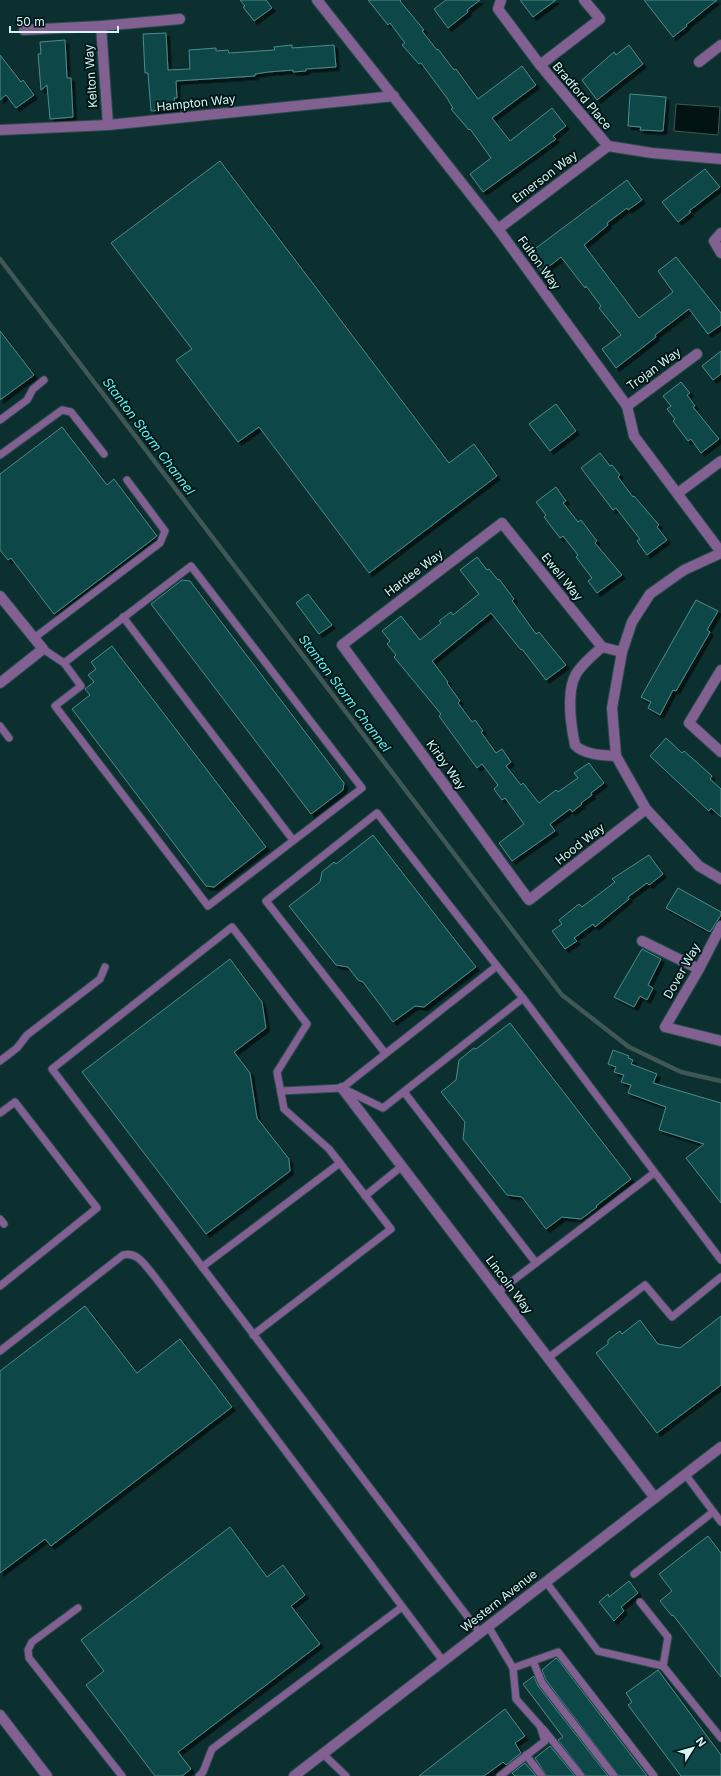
<svg xmlns="http://www.w3.org/2000/svg" width="721" height="1776" viewBox="0 0 721 1776" font-family="Inter,sans-serif">
  <defs>
    <filter id="shadow"><feDropShadow dx="3.5" dy="3.5" stdDeviation="0" flood-color="#0009"/></filter>
  </defs>
  <rect width="100%" height="100%" fill="#0c3030"/>
  <!-- water -->
  <polygon fill="#011313" stroke="#415756" points="676,104 720,107 718,135 674,131"/>
  <g fill="none" stroke-linecap="round" stroke-linejoin="round">
    <!-- stream -->
    <polyline stroke="#415756" stroke-width="4.5" points="0,259 562,995 629,1047 681,1072 721,1081"/>
  </g>
  <!-- building -->
  <g fill="#114646" stroke="#4b8c8c" filter="url(#shadow)">
    <polygon points="240,0 266,0 272,8 254,21 243,7 245,6"/>
    <polygon points="368,0 401,0 400,1 424,30 422,31 437,50 438,49 454,70 456,69 478,99 522,66 536,85 492,118 510,141 552,108 566,126 553,136 556,139 483,192 470,174 491,158 470,129 469,130 451,109 453,108 447,98 421,63 419,64 402,45 405,43 390,23 388,25"/>
    <polygon points="446,0 480,0 467,10 468,12 448,28 434,9"/>
    <polygon points="520,0 556,0 533,17"/>
    <polygon points="644,0 717,0 686,25 687,26 673,37"/>
    <polygon points="166,33 168,70 190,69 189,50 216,48 216,51 228,50 229,53 275,50 274,47 292,45 292,48 334,45 336,67 306,69 306,71 293,72 293,70 268,72 255,74 255,76 176,81 177,98 174,98 175,109 151,111 148,73 145,73 143,34"/>
    <polygon points="65,40 67,78 71,78 73,117 50,119 47,85 41,90 38,54 41,54 40,42"/>
    <polygon points="629,45 643,64 597,100 582,80 614,52 616,55"/>
    <polygon points="0,55 21,82 23,80 34,95 16,108 6,95 0,100"/>
    <polygon points="630,94 666,97 663,131 640,130 641,127 628,126"/>
    <polygon points="220,161 449,463 474,444 497,476 369,573 259,427 238,442 176,360 192,349 111,243"/>
    <polygon points="705,169 720,187 689,211 691,212 678,222 662,202"/>
    <polygon points="627,180 642,200 628,210 627,208 607,223 608,225 584,245 639,318 673,292 658,271 676,257 721,313 721,325 708,334 689,309 655,335 656,337 616,368 602,349 621,335 599,308 601,306 586,286 585,288 561,257 542,272 528,254"/>
    <polygon points="0,331 34,375 0,400"/>
    <polygon points="721,351 721,374 713,380 702,366"/>
    <polygon points="681,382 690,393 687,395 695,406 693,407 719,439 701,453 691,439 688,441 673,421 675,419 667,409 671,406 663,396"/>
    <polygon points="556,404 576,431 550,451 529,424"/>
    <polygon points="62,427 107,485 114,479 157,536 54,614 11,558 8,560 0,550 0,474"/>
    <polygon points="600,453 610,466 612,465 620,475 618,477 633,497 634,496 659,525 657,527 667,540 647,555 637,541 640,539 616,508 613,510 581,468"/>
    <polygon points="556,487 566,501 563,503 578,522 581,520 597,541 595,543 622,575 597,593 588,581 592,578 576,557 578,555 563,536 560,538 544,517 546,515 536,502"/>
    <polygon points="477,557 487,570 489,569 498,580 499,579 514,599 512,601 526,620 536,634 539,632 566,665 546,680 522,649 521,650 491,613 432,661 448,682 447,683 460,701 458,703 472,722 475,720 483,731 481,732 496,753 502,749 511,762 506,766 521,785 523,783 539,803 556,790 558,792 578,778 574,773 589,763 604,783 591,793 592,795 581,803 582,804 572,812 570,809 550,824 555,831 512,861 499,843 524,824 505,798 502,800 494,789 498,785 482,764 477,768 439,716 441,714 394,657 396,655 387,644 390,641 382,631 401,616 420,640 441,623 439,621 451,612 453,615 479,594 460,570"/>
    <polygon points="182,580 190,581 344,783 343,790 311,814 151,604"/>
    <polygon points="308,594 332,625 319,634 296,603"/>
    <polygon points="696,600 718,611 707,630 710,632 703,644 676,691 673,690 660,715 648,708 651,702 641,697"/>
    <polygon points="112,646 266,847 214,887 206,886 72,709 90,695 85,689 94,682 88,675 96,669 91,662"/>
    <polygon points="666,738 682,753 684,751 701,766 712,776 710,779 721,789 721,817 711,808 709,811 650,756"/>
    <polygon points="373,835 476,967 424,1007 415,1006 393,1022 363,982 358,980 348,967 336,965 289,906 320,882 322,872 334,862 336,864"/>
    <polygon points="649,855 663,874 649,885 647,883 628,897 629,899 595,927 593,924 574,938 577,941 565,949 552,931 562,924 559,920 579,904 582,907 615,882 612,879"/>
    <polygon points="678,888 721,912 721,915 710,932 666,908"/>
    <polygon points="642,949 661,959 648,985 653,988 647,1000 640,996 634,1007 614,997"/>
    <polygon points="230,959 262,1002 266,1028 234,1052 250,1073 257,1118 289,1159 290,1171 206,1234 82,1072"/>
    <polygon points="510,1023 631,1179 596,1206 597,1207 581,1219 562,1217 546,1229 522,1197 507,1195 463,1139 465,1122 441,1092 456,1080 459,1060 474,1048 476,1049"/>
    <polygon points="613,1050 629,1056 628,1058 633,1060 631,1064 657,1074 653,1083 721,1103 721,1203 686,1158 704,1144 659,1130 666,1107 628,1093 631,1085 621,1082 624,1075 614,1072 616,1067 608,1064"/>
    <polygon points="85,1306 137,1373 180,1339 232,1407 51,1546 45,1539 0,1573 0,1371"/>
    <polygon points="721,1316 721,1385 657,1433 596,1353 608,1344 608,1340 620,1331 622,1334 640,1320 658,1344 680,1348"/>
    <polygon points="230,1527 267,1577 283,1565 305,1595 291,1606 320,1644 178,1752 191,1769 182,1776 155,1776 86,1685 104,1671 81,1640"/>
    <polygon points="708,1536 721,1553 721,1677 673,1615 672,1616 660,1601 672,1591 659,1574"/>
    <polygon points="629,1581 638,1593 621,1607 624,1611 614,1621 599,1602 608,1594 609,1597"/>
    <polygon points="556,1658 559,1661 647,1776 619,1776 546,1680 542,1670"/>
    <polygon points="658,1670 721,1755 721,1776 681,1776 628,1705 632,1702 626,1693"/>
    <polygon points="534,1676 538,1686 608,1776 586,1776 558,1740 563,1737 523,1684"/>
    <polygon points="505,1709 525,1736 515,1743 521,1753 506,1765 503,1762 484,1776 419,1776"/>
    <polygon points="550,1746 575,1776 547,1776 535,1758"/>
    <polygon points="525,1763 536,1776 515,1776 512,1773"/>
  </g>
  <g fill="none" stroke-linecap="round" stroke-linejoin="round">
    <!-- service casing -->
    <g stroke="#284c4b" stroke-width="9">
      <g id="service">
        <polyline points="0,420 27,400 33,389 44,380"/>
        <polyline points="0,455 62,410 71,412 104,454"/>
        <polyline points="123,617 293,840"/>
        <polyline points="34,638 160,543 165,531 127,480"/>
        <polyline points="43,649 64,663 81,686 55,706 208,906 362,788 191,566 64,663"/>
        <polyline points="0,726 9,738"/>
        <polyline points="497,966 523,998"/>
        <polyline points="0,1061 17,1048 27,1035 100,979 105,967"/>
        <polyline points="342,1088 497,966 377,813 266,901 385,1053"/>
        <polyline points="281,1091 342,1088 383,1108 523,998 721,1260"/>
        <polyline points="404,1092 536,1263"/>
        <polyline points="0,1113 15,1102 97,1208 0,1286"/>
        <polyline points="365,1196 402,1166"/>
        <polyline points="0,1219 4,1224"/>
        <polyline points="202,1267 340,1163"/>
        <polyline points="498,1292 654,1173"/>
        <polyline points="253,1335 391,1229 329,1149 284,1109 277,1072 307,1024 232,927 52,1069 480,1633"/>
        <path d="M0,1351L123,1255C138,1251 146,1267 155,1277L443,1661"/>
        <polyline points="548,1358 645,1285 672,1317 721,1277"/>
        <polyline points="685,1474 721,1522"/>
        <polyline points="634,1574 713,1512"/>
        <polyline points="546,1582 598,1651 663,1666 721,1738"/>
        <polyline points="640,1602 668,1637 663,1666"/>
        <polyline points="78,1608 32,1642 28,1650 29,1658 122,1776"/>
        <polyline points="488,1626 513,1668 516,1699 540,1726 545,1741 500,1776"/>
        <polyline points="533,1661 542,1683 614,1776"/>
        <polyline points="513,1668 558,1652 654,1776"/>
        <polyline points="543,1729 581,1776"/>
        <polyline points="323,1754 346,1776"/>
        <polyline points="526,1755 542,1776"/>
        <polyline points="199,1776 203,1772 212,1749 402,1607"/>
      </g>
    </g>
    <!-- minor casing -->
    <g stroke="#284c4b" stroke-width="12">
      <g id="minor">
        <polyline points="317,0 498,229 627,406 634,436 721,552"/>
        <polyline points="501,0 498,9 540,65 608,146 652,153 721,159"/>
        <polyline points="101,26 108,125"/>
        <polyline points="24,30 101,26 180,19"/>
        <polyline points="699,62 721,45"/>
        <polyline points="540,65 600,19 584,0"/>
        <polyline points="0,130 108,125 394,96"/>
        <polyline points="498,229 608,146"/>
        <polyline points="721,233 714,241 721,253"/>
        <polyline points="627,406 697,354"/>
        <polyline points="678,493 721,461"/>
        <polyline points="0,596 43,649 0,683"/>
        <path d="M602,647C593,655 582,664 576,674C566,692 571,726 575,745C584,755 603,755 616,756"/>
        <polyline points="622,652 602,647 502,523 342,645 529,900 646,809"/>
        <polyline points="721,670 689,723 721,752"/>
        <polyline points="721,926 699,969 665,1027 721,1041"/>
        <polyline points="642,941 699,969"/>
        <polyline points="342,1088 655,1498"/>
      </g>
    </g>
    <!-- tertiary casing -->
    <g stroke="#284c4b" stroke-width="12">
      <g id="tertiary">
        <polyline points="721,553 684,570 650,594 632,622 622,652 612,708 616,756 646,809 699,866 721,879"/>
        <polyline points="0,1715 47,1776"/>
        <polyline points="294,1776 721,1447"/>
      </g>
    </g>
    <!-- service -->
    <use href="#service" stroke="#826092" stroke-width="7"/>
    <!-- minor -->
    <use href="#minor" stroke="#826092" stroke-width="10"/>
    <!-- tertiary -->
    <use href="#tertiary" stroke="#826092" stroke-width="10"/>
  </g>
  <g text-anchor="middle" stroke-width="4" stroke-linejoin="round" paint-order="stroke">
    <!-- street labels -->
    <g font-size="12" fill="#d5f5f4" stroke="#001717">
      <text transform="translate(91 76) rotate(-94)" y="4">Kelton Way</text>
      <text transform="translate(582 96) rotate(50)" y="4">Bradford Place</text>
      <text transform="translate(196 103) rotate(-6)" y="4">Hampton Way</text>
      <text transform="translate(545 177) rotate(-37)" y="4">Emerson Way</text>
      <text transform="translate(539 263) rotate(54)" y="4">Fulton Way</text>
      <text transform="translate(654 369) rotate(-36)" y="4">Trojan Way</text>
      <text transform="translate(414 573) rotate(-37)" y="4">Hardee Way</text>
      <text transform="translate(562 577) rotate(51)" y="4">Ewell Way</text>
      <text transform="translate(446 765) rotate(54)" y="4">Kirby Way</text>
      <text transform="translate(580 844) rotate(-38)" y="4">Hood Way</text>
      <text transform="translate(682 971) rotate(-61)" y="4">Dover Way</text>
      <text transform="translate(509 1285) rotate(53)" y="4">Lincoln Way</text>
      <text transform="translate(499 1601) rotate(-38)" y="4">Western Avenue</text>
    </g>
    <!-- water labels -->
    <g font-size="13" font-style="italic" fill="#59f7f6" stroke="#001717">
      <text transform="translate(149 436) rotate(53)" y="5">Stanton Storm Channel</text>
      <text transform="translate(345 693) rotate(53)" y="5">Stanton Storm Channel</text>
    </g>
  </g>
  <!-- north arrow -->
  <g transform="translate(693 1748) rotate(53)" stroke="#001717" stroke-width="3" paint-order="stroke">
  <path d="M0-3L7 15L0 10L-7 15Z" fill="#d5f5f4"/>
  <text y="-6" font-size="11" font-weight="bold" text-anchor="middle" fill="#d5f5f4">N</text>
  </g>
  <!-- scale -->
  <path d="M10 26v6h108v-6" fill="none" stroke="#d5f5f4" stroke-width="2"/>
  <text x="16" y="26" font-size="12" fill="#d5f5f4" stroke="#001717" stroke-width="3" paint-order="stroke">50 m</text>
</svg>
